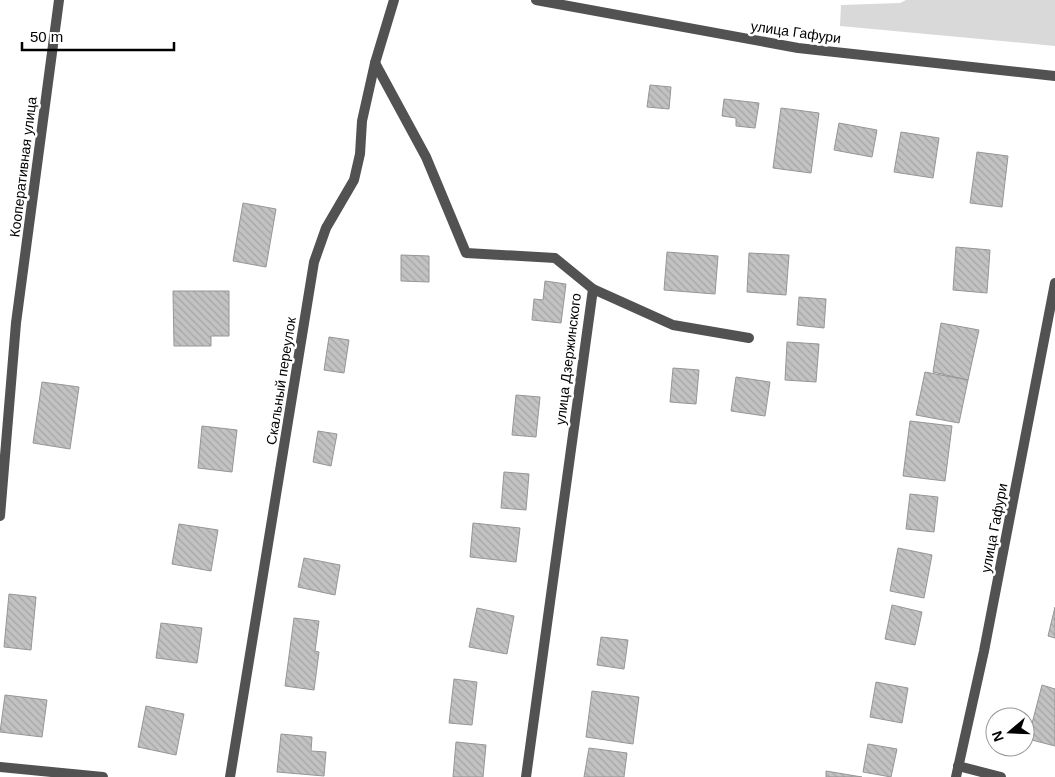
<svg xmlns="http://www.w3.org/2000/svg" width="1055" height="777" viewBox="0 0 1055 777" font-family="Helvetica,sans-serif">
  <defs>
    <pattern id="building-back-hatch" width="6" height="6" patternUnits="userSpaceOnUse" patternTransform="scale(1.25)"><rect width="6" height="6" fill="#c2c2c2"/><path d="M-1 5l2 2M0 0l6 6M5-1l2 2" fill="none" stroke="#a5a5a5"/></pattern>
  </defs>
  <rect width="100%" height="100%" fill="#fff"/>
  <!-- grass -->
  <polygon fill="#d9d9d9" points="906,0 1055,0 1055,46 840,26 841,5 900,3"/>
  <!-- building -->
  <g fill="url(#building-back-hatch)" stroke="#969696">
    <polygon points="650,85 671,87 669,109 647,107"/>
    <polygon points="724,99 759,103 755,128 736,126 736,118 722,116"/>
    <polygon points="781,108 819,113 811,173 773,168"/>
    <polygon points="839,123 877,130 872,157 834,150"/>
    <polygon points="901,132 939,138 933,178 894,172"/>
    <polygon points="977,152 1008,156 1002,207 970,203"/>
    <polygon points="243,203 276,209 266,267 233,261"/>
    <polygon points="956,247 990,250 987,293 953,290"/>
    <polygon points="667,252 718,256 715,294 664,290"/>
    <polygon points="749,253 789,255 786,295 747,292"/>
    <polygon points="401,255 429,256 429,282 401,281"/>
    <polygon points="545,281 566,284 561,323 532,320 534,299 543,300"/>
    <polygon points="173,291 229,291 229,336 211,336 211,346 174,346"/>
    <polygon points="799,297 826,299 824,328 797,325"/>
    <polygon points="941,323 979,330 968,380 933,372"/>
    <polygon points="329,337 349,340 344,373 324,370"/>
    <polygon points="787,342 819,344 816,382 785,380"/>
    <polygon points="673,368 699,370 696,404 670,402"/>
    <polygon points="925,372 968,380 959,423 916,415"/>
    <polygon points="736,377 770,382 765,416 731,411"/>
    <polygon points="42,382 79,387 70,449 33,443"/>
    <polygon points="516,395 540,397 536,437 512,435"/>
    <polygon points="910,421 952,426 945,481 903,476"/>
    <polygon points="202,426 237,430 232,472 198,468"/>
    <polygon points="318,431 337,434 331,466 313,462"/>
    <polygon points="504,472 529,474 526,510 501,508"/>
    <polygon points="910,494 938,497 934,532 906,529"/>
    <polygon points="473,523 520,528 516,562 470,557"/>
    <polygon points="179,524 218,530 211,571 172,564"/>
    <polygon points="898,548 932,555 924,598 890,591"/>
    <polygon points="304,558 340,565 335,595 298,587"/>
    <polygon points="9,594 36,597 31,650 4,647"/>
    <polygon points="892,605 922,612 915,645 885,639"/>
    <polygon points="1055,607 1055,638 1048,636"/>
    <polygon points="477,608 514,616 507,654 469,647"/>
    <polygon points="294,618 319,621 315,651 319,652 314,690 285,686"/>
    <polygon points="161,623 202,628 197,663 156,658"/>
    <polygon points="601,637 628,640 624,669 597,665"/>
    <polygon points="454,679 477,682 472,725 449,723"/>
    <polygon points="876,682 908,688 902,723 870,717"/>
    <polygon points="1042,685 1055,689 1055,746 1028,739"/>
    <polygon points="592,691 639,697 633,744 586,737"/>
    <polygon points="5,695 47,700 42,737 0,732"/>
    <polygon points="146,706 184,714 176,755 138,747"/>
    <polygon points="281,734 312,737 311,751 326,752 324,776 277,772"/>
    <polygon points="456,742 486,745 483,777 453,777"/>
    <polygon points="868,744 897,749 891,777 863,772"/>
    <polygon points="589,748 627,753 624,777 584,777"/>
    <polygon points="826,771 862,777 826,777"/>
  </g>
  <g fill="none" stroke-linecap="round" stroke-linejoin="round">
    <!-- service -->
    <g stroke="#525252" stroke-width="10">
      <polyline points="593,289 673,325 749,338"/>
      <polyline points="958,766 1001,777"/>
    </g>
    <!-- minor -->
    <g stroke="#525252" stroke-width="10">
      <polyline points="536,0 798,48 1055,76"/>
      <polyline points="375,63 426,157 466,253 555,258 593,289 526,777"/>
      <polyline points="0,516 16,323 59,0"/>
      <polyline points="0,767 103,777"/>
      <polyline points="230,777 314,262 326,228 354,180 360,154 362,121 375,63 394,0"/>
      <polyline points="956,777 984,651 1055,283"/>
    </g>
  </g>
  <g text-anchor="middle" stroke-width="5" stroke-linejoin="round" paint-order="stroke">
    <!-- street labels -->
    <g font-size="14" fill="#000" stroke="#fff">
      <text transform="translate(796 32) rotate(8)" y="5">улица Гафури</text>
      <text transform="translate(23 167) rotate(-83)" y="5">Кооперативная улица</text>
      <text transform="translate(568 359) rotate(-83)" y="5">улица Дзержинского</text>
      <text transform="translate(281 381) rotate(-81)" y="5">Скальный переулок</text>
      <text transform="translate(994 528) rotate(-79)" y="5">улица Гафури</text>
    </g>
  </g>
  <!-- north arrow -->
  <g transform="translate(1010 732) rotate(251)"><circle r="24" fill="#ffffff" stroke="#999999"/>
  <path d="M0-4L9 19L0 12L-9 19Z" fill="#000000"/>
  <text y="-8" font-size="14" font-weight="bold" text-anchor="middle" fill="#000000">N</text>
  </g>
  <!-- scale -->
  <path d="M22 42v8h152v-8" fill="none" stroke="#000000" stroke-width="2.5"/>
  <text x="30" y="42" font-size="15" fill="#000000" stroke="#ffffff" stroke-width="4" paint-order="stroke">50 m</text>
</svg>
